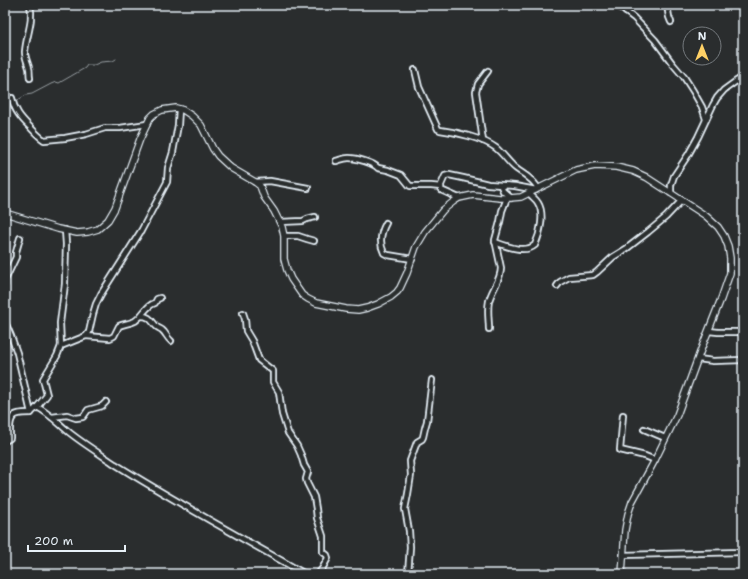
<svg xmlns="http://www.w3.org/2000/svg" width="748" height="579" viewBox="0 0 748 579" font-family="'Shantell Sans',sans-serif">
  <rect width="100%" height="100%" fill="#2a2d2e"/>
  <filter id="ink" filterUnits="userSpaceOnUse"><feTurbulence type="fractalNoise" baseFrequency=".025" numOctaves="2"/><feDisplacementMap in="SourceGraphic" scale="8" xChannelSelector="R" yChannelSelector="G"/><feConvolveMatrix kernelMatrix="1 2 1 2 8 2 1 2 1" color-interpolation-filters="sRGB"/></filter>
  <g filter="url(#ink)">
    <g fill="none" stroke-linecap="round" stroke-linejoin="round">
      <!-- stream -->
      <polyline stroke="#989fa3" stroke-width="1" points="14,99 18,100 26,95 32,94 51,84 56,82 59,83 85,68 87,65 94,65 101,62 113,61 116,59"/>
      <!-- minor casing -->
      <g stroke="#e8f1f8" stroke-width="8">
        <g id="minor">
          <polyline points="617,5 634,18 655,40 672,63 684,77 693,91 702,107 706,119"/>
          <polyline points="667,5 669,17 671,22"/>
          <polyline points="626,12 627,5"/>
          <path d="M415,70L419,87L438,129L440,130C455,132 483,138 496,148C502,153 507,160 513,166C518,171 525,174 530,179C533,181 536,185 538,188"/>
          <path d="M30,78C29,74 30,71 29,68C28,63 25,58 25,52C26,36 34,21 30,5"/>
          <path d="M12,98C14,110 21,118 29,126C34,131 38,136 44,140L65,138L86,134L105,128H120L147,124"/>
          <polyline points="483,141 476,92 478,84 488,71"/>
          <path d="M336,161C340,160 344,158 349,158C356,158 374,163 378,168L388,170L401,175L410,186H431L441,187"/>
          <polyline points="255,182 270,181 308,188"/>
          <polyline points="501,186 503,191 511,198"/>
          <polyline points="671,193 671,185 674,176 688,155 698,137 713,105 717,98 724,90 735,82 743,77"/>
          <polyline points="459,198 441,190 441,185 445,176 449,175 463,178 488,184 515,186 536,190"/>
          <polyline points="280,222 303,221 307,219 315,217"/>
          <path d="M386,223C381,232 379,243 384,253L388,255L412,259"/>
          <polyline points="284,236 298,236 307,239 314,241"/>
          <path d="M495,242C506,246 525,254 535,245C540,234 545,214 538,203C536,199 532,197 529,193"/>
          <polyline points="5,284 5,280 16,257 16,252 20,238"/>
          <polyline points="557,286 560,282 569,277 593,275 597,272 613,257 626,249 648,232 666,217 682,200"/>
          <polyline points="243,313 245,319 246,331 252,341 259,360 273,371 273,382 279,392 282,414 288,433 297,446 301,455 304,465 308,472 306,479 307,483 314,497 316,509 317,518 323,536 323,552 327,555 328,558 322,569 318,574"/>
          <path d="M141,316C151,316 151,321 157,327C158,328 161,329 162,330C166,333 167,338 171,341"/>
          <path d="M5,322L11,336L17,353L31,413L37,407C49,413 59,424 70,433C84,444 100,454 115,464C177,503 242,538 305,574"/>
          <path d="M489,329C489,320 487,310 489,301C492,289 501,280 501,268L495,240L500,222L502,211L507,198"/>
          <polyline points="709,331 718,332 743,332"/>
          <path d="M86,336L110,338L114,336L119,326C124,324 131,323 135,321C143,316 146,305 155,303L157,299L160,298"/>
          <polyline points="61,346 86,336 89,332 93,314 96,304 101,294 141,231 167,182 168,168 173,152 178,125 179,109"/>
          <polyline points="698,359 713,361 743,360"/>
          <polyline points="37,407 47,395 43,379 57,356 61,346 60,323 65,284 66,244 65,230"/>
          <polyline points="623,415 620,450 645,456 655,460"/>
          <polyline points="52,417 67,415 76,418 83,417 88,410 102,406 106,402"/>
          <polyline points="644,429 665,438"/>
          <path d="M5,441L10,438C10,431 8,416 18,414C22,413 27,413 31,413"/>
          <polyline points="623,555 741,552 743,550"/>
          <polyline points="408,574 410,547 409,531 405,509 408,494 411,475 410,461 417,442 422,439 423,437 425,428 427,421 432,380"/>
        </g>
      </g>
      <!-- major casing -->
      <g stroke="#e8f1f8" stroke-width="8">
        <polyline id="major" points="5,213 58,229 77,233 88,232 98,229 108,220 115,208 140,139 150,118 154,114 162,110 176,108 183,110 192,116 201,125 213,149 218,156 231,168 255,182 260,186 264,197 274,211 282,227 284,236 284,259 287,270 291,279 302,295 308,299 316,303 346,309 358,310 367,308 378,304 391,297 397,292 400,288 407,273 416,247 425,232 443,210 453,202 459,198 473,195 500,198 510,198 521,197 576,170 595,166 616,167 633,171 646,177 706,216 718,227 724,236 728,246 730,258 730,273 721,299 702,347 677,415 655,460 632,502 628,514 625,530 622,574"/>
      </g>
      <!-- minor -->
      <use href="#minor" stroke="#2a2d2e" stroke-width="4.5"/>
      <!-- major -->
      <use href="#major" stroke="#2a2d2e" stroke-width="5.5"/>
    </g>
  </g>
  <!-- margin -->
  <rect width="748" height="579" fill="none" stroke="#2a2d2e" stroke-width="20"/>
  <rect x="10" y="10" width="728" height="559" fill="none" stroke="#e8f1f8" stroke-width="1.5" filter="url(#ink)"/>
  <!-- north arrow -->
  <g transform="translate(702 46)"><circle r="19" fill="#2a2d2e" stroke="#767b7f"/>
  <path d="M0-3L7 15L0 10L-7 15Z" fill="#ffd166"/>
  <text y="-6" font-size="11" font-weight="bold" text-anchor="middle" fill="#e8f1f8">N</text>
  </g>
  <!-- scale -->
  <path d="M28 545v6h97v-6" fill="none" stroke="#e8f1f8" stroke-width="2"/>
  <text x="34" y="545" font-size="12" fill="#e8f1f8" stroke="#2a2d2e" stroke-width="3" paint-order="stroke">200 m</text>
</svg>
